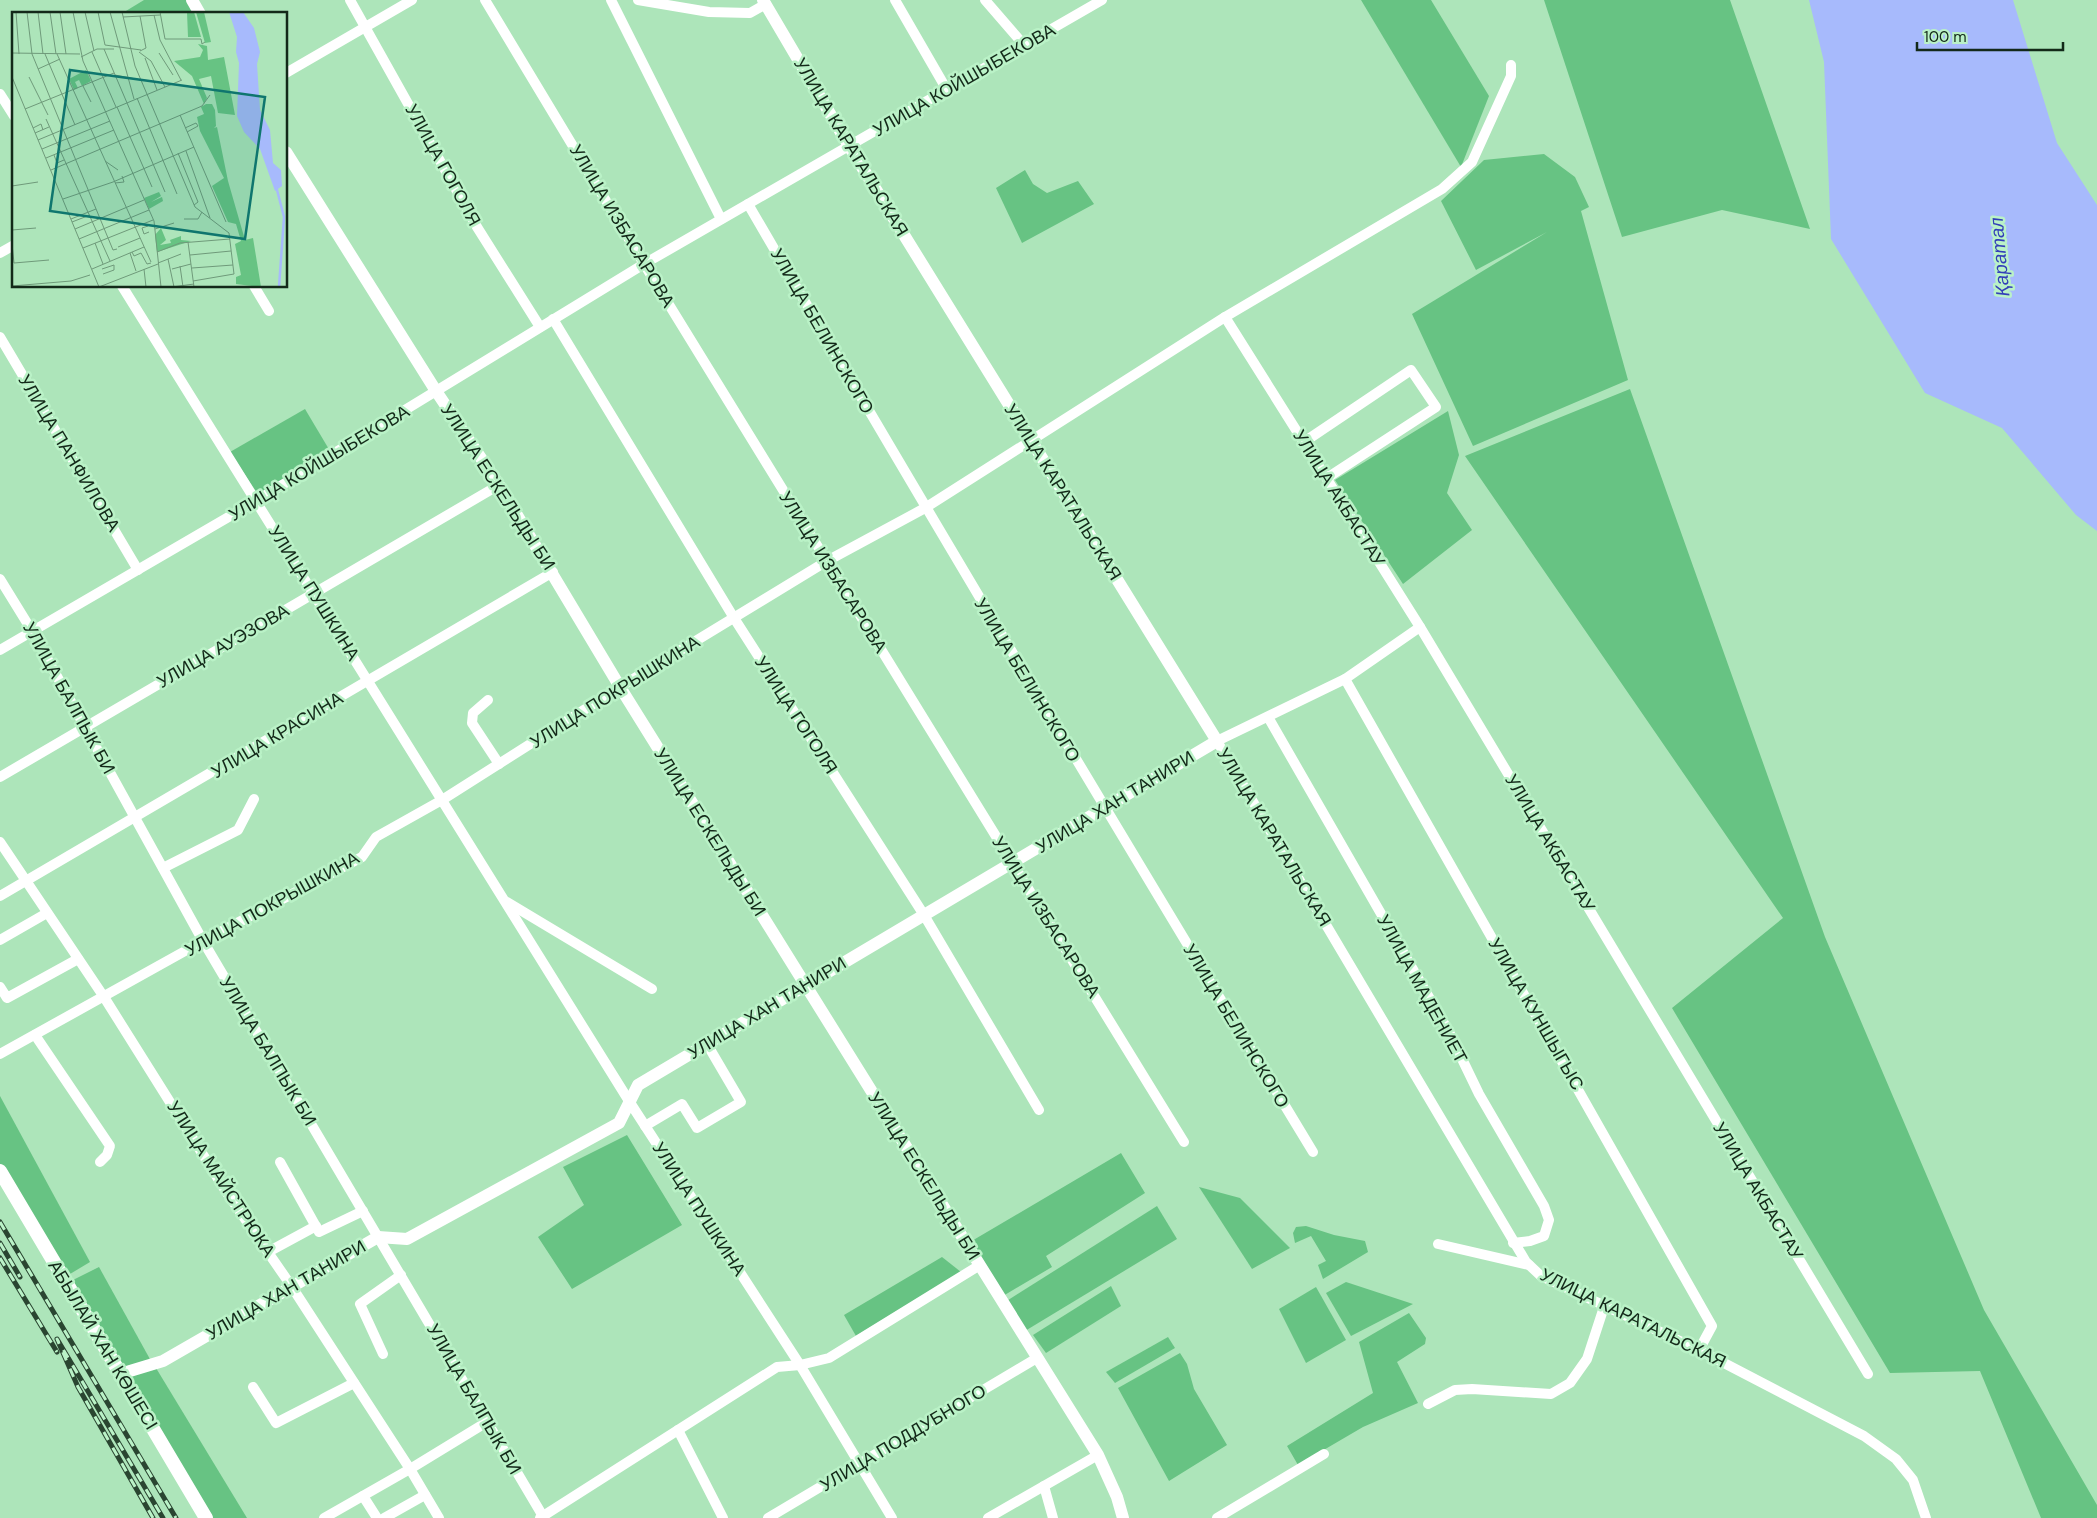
<svg xmlns="http://www.w3.org/2000/svg" width="2097" height="1518" viewBox="0 0 2097 1518" font-family="'DM Sans',sans-serif">
  <rect width="100%" height="100%" fill="#ade5ba"/>
  <!-- green -->
  <g fill="#67c383">
    <polygon points="144,0 188,0 196,14 121,14"/>
    <polygon points="1361,0 1431,0 1489,96 1461,167"/>
    <polygon points="1544,0 1730,0 1810,229 1722,210 1622,237"/>
    <polygon points="1544,154 1575,177 1589,207 1581,211 1628,380 1473,446 1412,314 1547,232 1476,270 1441,201 1484,160"/>
    <polygon points="1025,170 1033,184 1047,193 1078,181 1094,204 1022,243 996,188"/>
    <polygon points="1630,389 1825,937 1984,1310 2097,1505 2097,1518 2041,1518 1980,1371 1890,1373 1672,1008 1783,918 1465,456"/>
    <polygon points="305,409 330,451 259,496 230,452"/>
    <polygon points="1448,411 1459,455 1447,493 1472,530 1403,584 1335,480"/>
    <polygon points="0,1096 90,1262 65,1277 0,1167"/>
    <polygon points="627,1135 682,1225 572,1289 538,1237 584,1205 563,1167"/>
    <polygon points="1121,1153 1145,1193 1046,1256 1052,1267 1003,1296 970,1242"/>
    <polygon points="1199,1187 1240,1198 1290,1248 1252,1269"/>
    <polygon points="1157,1206 1177,1239 1025,1331 1005,1302"/>
    <polygon points="1306,1226 1334,1235 1365,1241 1368,1252 1323,1279 1318,1265 1326,1261 1311,1236 1295,1243 1293,1233 1296,1227"/>
    <polygon points="942,1257 961,1272 856,1336 844,1315"/>
    <polygon points="99,1267 151,1361 120,1369 69,1282"/>
    <polygon points="1346,1282 1413,1304 1351,1336 1326,1293"/>
    <polygon points="1111,1286 1121,1306 1046,1353 1033,1335"/>
    <polygon points="1316,1287 1346,1340 1306,1363 1279,1309"/>
    <polygon points="1409,1313 1426,1338 1425,1344 1397,1362 1418,1403 1363,1427 1298,1465 1287,1446 1373,1393 1359,1342"/>
    <polygon points="1168,1337 1175,1348 1115,1383 1106,1372"/>
    <polygon points="1180,1353 1187,1364 1194,1389 1227,1445 1169,1481 1118,1388"/>
    <polygon points="156,1368 247,1518 212,1518 127,1377"/>
  </g>
  <!-- water -->
  <polygon fill="#a7bafc" points="1809,0 2013,0 2057,143 2097,205 2097,531 2076,515 2002,428 1925,393 1831,239 1824,62"/>
  <g fill="none" stroke-linecap="round" stroke-linejoin="round">
    <!-- minor -->
    <g stroke="#fff" stroke-width="10">
      <polyline points="350,0 477,227 540,327"/>
      <polyline points="485,0 644,264 1184,1142"/>
      <polyline points="611,0 721,219"/>
      <polyline points="638,0 709,12 750,13 766,4"/>
      <polyline points="895,0 947,90"/>
      <polyline points="985,0 1024,45"/>
      <polyline points="286,73 412,0"/>
      <polyline points="0,94 14,116"/>
      <path d="M748,204C933,522 1122,837 1313,1152"/>
      <polyline points="0,253 14,245"/>
      <polyline points="122,286 629,1101 800,1365 892,1518"/>
      <polyline points="254,286 269,311"/>
      <polyline points="1225,317 1420,627 1868,1374"/>
      <polyline points="553,319 734,618 924,915 1039,1110"/>
      <polyline points="0,337 138,570"/>
      <polyline points="1304,442 1411,370 1436,407 1327,478"/>
      <polyline points="0,579 32,631 203,941 544,1518"/>
      <polyline points="1420,627 1345,679 1217,741 1526,1262 1541,1276 1699,1350 1864,1436 1896,1459 1913,1480 1926,1518"/>
      <polyline points="0,650 256,501 644,264 1102,0"/>
      <polyline points="1345,679 1712,1326 1699,1350"/>
      <polyline points="488,700 473,713 472,723 499,764"/>
      <polyline points="1268,717 1449,1032 1479,1094 1544,1206 1549,1220 1544,1236 1530,1241 1513,1243"/>
      <polyline points="0,777 499,485"/>
      <polyline points="0,842 104,997 227,1193 292,1287 410,1469 439,1518"/>
      <polyline points="163,868 238,830 254,799"/>
      <polyline points="0,896 553,572"/>
      <polyline points="507,902 652,989"/>
      <polyline points="0,940 47,913"/>
      <polyline points="0,987 7,998 78,959"/>
      <polyline points="35,1035 110,1146 107,1155 100,1162"/>
      <polyline points="0,1054 203,941 362,857 376,837 442,800 620,687 827,561 925,508 1225,317 1442,189 1472,162 1511,76 1511,65"/>
      <polyline points="645,1126 682,1104 697,1128 741,1102 707,1044"/>
      <polyline points="280,1162 319,1232 363,1211"/>
      <polyline points="1438,1244 1529,1265"/>
      <polyline points="268,1252 316,1226"/>
      <polyline points="383,1354 360,1304 401,1275"/>
      <polyline points="253,1387 276,1423 354,1383"/>
      <polyline points="1428,1404 1455,1390 1472,1389 1551,1394 1570,1383 1587,1359 1604,1307"/>
      <polyline points="678,1430 723,1518"/>
      <polyline points="1044,1486 1053,1518"/>
      <polyline points="363,1496 377,1518"/>
      <polyline points="324,1518 410,1469 487,1422"/>
      <polyline points="384,1518 425,1495"/>
      <polyline points="540,1518 777,1367 800,1365 829,1358 980,1265"/>
      <polyline points="768,1518 1037,1358"/>
      <polyline points="988,1518 1098,1455"/>
      <polyline points="1217,1518 1324,1454"/>
    </g>
    <!-- tertiary -->
    <g stroke="#fff" stroke-width="12">
      <polyline points="192,0 200,14"/>
      <polyline points="286,152 436,391 499,485 620,687 1098,1455 1117,1497 1123,1518"/>
      <polyline points="120,1374 163,1361 378,1237 407,1239 619,1123 638,1085 1217,741 849,146 763,0"/>
    </g>
    <!-- secondary -->
    <polyline stroke="#fff" stroke-width="14" points="0,1171 206,1518"/>
    <!-- rail casing -->
    <g stroke="#2a4531" stroke-width="5">
      <g id="rail">
        <polyline points="0,1222 176,1518"/>
        <polyline points="0,1243 20,1277"/>
        <polyline points="0,1258 57,1352"/>
        <polyline points="153,1518 78,1387 57,1339 163,1518"/>
      </g>
    </g>
    <!-- rail -->
    <use href="#rail" stroke="#baf2c7" stroke-width="3" stroke-dasharray="9" stroke-linecap="butt"/>
  </g>
  <g text-anchor="middle" stroke-width="5" stroke-linejoin="round" paint-order="stroke">
    <!-- street labels -->
    <g font-size="18" fill="#132919" stroke="#baf2c7">
      <text transform="translate(964 80) rotate(-30)" y="6">УЛИЦА КОЙШЫБЕКОВА</text>
      <text transform="translate(851 147) rotate(59)" y="6">УЛИЦА КАРАТАЛЬСКАЯ</text>
      <text transform="translate(443 165) rotate(61)" y="6">УЛИЦА ГОГОЛЯ</text>
      <text transform="translate(622 226) rotate(59)" y="6">УЛИЦА ИЗБАСАРОВА</text>
      <text transform="translate(822 331) rotate(60)" y="6">УЛИЦА БЕЛИНСКОГО</text>
      <text transform="translate(69 453) rotate(59)" y="6">УЛИЦА ПАНФИЛОВА</text>
      <text transform="translate(319 463) rotate(-31)" y="6">УЛИЦА КОЙШЫБЕКОВА</text>
      <text transform="translate(498 487) rotate(57)" y="6">УЛИЦА ЕСКЕЛЬДЫ БИ</text>
      <text transform="translate(1063 492) rotate(58)" y="6">УЛИЦА КАРАТАЛЬСКАЯ</text>
      <text transform="translate(1339 498) rotate(58)" y="6">УЛИЦА АКБАСТАУ</text>
      <text transform="translate(833 572) rotate(58)" y="6">УЛИЦА ИЗБАСАРОВА</text>
      <text transform="translate(314 593) rotate(58)" y="6">УЛИЦА ПУШКИНА</text>
      <text transform="translate(223 646) rotate(-30)" y="6">УЛИЦА АУЭЗОВА</text>
      <text transform="translate(1027 680) rotate(59)" y="6">УЛИЦА БЕЛИНСКОГО</text>
      <text transform="translate(615 692) rotate(-32)" y="6">УЛИЦА ПОКРЫШКИНА</text>
      <text transform="translate(69 698) rotate(61)" y="6">УЛИЦА БАЛПЫК БИ</text>
      <text transform="translate(796 715) rotate(57)" y="6">УЛИЦА ГОГОЛЯ</text>
      <text transform="translate(277 735) rotate(-31)" y="6">УЛИЦА КРАСИНА</text>
      <text transform="translate(1115 802) rotate(-31)" y="6">УЛИЦА ХАН ТАНИРИ</text>
      <text transform="translate(710 832) rotate(58)" y="6">УЛИЦА ЕСКЕЛЬДЫ БИ</text>
      <text transform="translate(1274 837) rotate(59)" y="6">УЛИЦА КАРАТАЛЬСКАЯ</text>
      <text transform="translate(1550 843) rotate(59)" y="6">УЛИЦА АКБАСТАУ</text>
      <text transform="translate(272 904) rotate(-29)" y="6">УЛИЦА ПОКРЫШКИНА</text>
      <text transform="translate(1046 917) rotate(58)" y="6">УЛИЦА ИЗБАСАРОВА</text>
      <text transform="translate(1422 989) rotate(61)" y="6">УЛИЦА МАДЕНИЕТ</text>
      <text transform="translate(767 1008) rotate(-31)" y="6">УЛИЦА ХАН ТАНИРИ</text>
      <text transform="translate(1536 1014) rotate(60)" y="6">УЛИЦА КУНШЫГЫС</text>
      <text transform="translate(1236 1026) rotate(59)" y="6">УЛИЦА БЕЛИНСКОГО</text>
      <text transform="translate(268 1051) rotate(59)" y="6">УЛИЦА БАЛПЫК БИ</text>
      <text transform="translate(924 1176) rotate(58)" y="6">УЛИЦА ЕСКЕЛЬДЫ БИ</text>
      <text transform="translate(221 1179) rotate(57)" y="6">УЛИЦА МАЙСТРЮКА</text>
      <text transform="translate(1758 1191) rotate(59)" y="6">УЛИЦА АКБАСТАУ</text>
      <text transform="translate(699 1209) rotate(57)" y="6">УЛИЦА ПУШКИНА</text>
      <text transform="translate(286 1290) rotate(-30)" y="6">УЛИЦА ХАН ТАНИРИ</text>
      <text transform="translate(1633 1318) rotate(26)" y="6">УЛИЦА КАРАТАЛЬСКАЯ</text>
      <text transform="translate(103 1345) rotate(59)" y="6">АБЫЛАЙ ХАН КӨШЕСІ</text>
      <text transform="translate(474 1399) rotate(60)" y="6">УЛИЦА БАЛПЫК БИ</text>
      <text transform="translate(903 1438) rotate(-31)" y="6">УЛИЦА ПОДДУБНОГО</text>
    </g>
    <!-- water labels -->
    <g font-size="19" font-style="italic" fill="#333eb9" stroke="#baf2c7">
      <text transform="translate(1999 257) rotate(-95)" y="7">Қаратал</text>
    </g>
  </g>
  <!-- overview -->
  <g transform="translate(12 12)">
    <rect width="275" height="275" fill="#ade5ba"/>
    <path d="M175,0H182L189,25H176ZM184,0H192L199,30L193,31ZM186,32L195,34L196,48L212,45L223,103L206,101L199,64L187,67L195,86L192,92L180,64L162,49L188,45L191,38ZM74,58L79,69L70,74L67,68L63,70L66,76L62,78L57,67ZM194,92H200L203,98L204,114L202,116L205,115L216,169L233,228L241,226L249,275L224,272V265L229,263L223,232L229,229L224,212L216,210L200,174L212,166L188,119L185,105L192,102L189,95ZM147,180L149,184L139,190L150,185L151,189L137,197L132,186ZM149,216L154,228L148,233L159,231L158,228L169,224V228L179,229L145,240L143,223Z" fill="#67c383"/>
    <path d="M217,0H231L242,16L248,40L245,52L248,98L258,118L261,151L269,158L270,174L263,179L248,137L232,120L225,104L227,51L224,40L225,25Z" fill="#a7bafc"/>
    <path fill="none" stroke="#a7bafc" stroke-width="2.5" d="M264,174L272,205L267,275"/>
    <path fill="none" stroke="#6f9a7a" stroke-width="1" d="M4,0L7,42M15,0L20,42L101,238L105,237M26,0L31,42M38,0L44,42M48,0L54,42M61,0L71,49L142,209L149,275M73,0L82,39M86,0L93,33L129,38M98,0L122,87M110,0L123,54L183,195L217,221L222,262L181,269M148,0L153,27H189L190,32L193,30M142,3L148,28L169,68M111,5L148,3M92,37L153,180M128,39L134,36L128,4M80,40L104,95M127,40L139,49L153,75M0,41L68,42M147,41L161,63M33,42L63,113M45,42L139,250M69,45L85,37H102M133,46L145,78M26,57L48,47M103,63L129,68M0,65L87,275M17,65L36,103M71,74L79,90M125,86L165,182M105,95L140,175M13,97L102,61M168,103L214,210M34,107L98,249M21,116L29,112L31,118M173,116L184,111L186,114L175,120M23,121L37,115M26,128L170,68M30,137L98,109M174,139L198,206M166,141L186,190L182,193M42,143L45,151L52,148M34,146L102,118M93,149L106,158M39,158L190,94L198,83M103,171L112,170L110,164M0,174L26,170M51,187L101,170L182,135M59,207L84,197M172,207H186L190,200M60,210L78,203M136,214L130,216L132,222L137,220M63,217L132,188M143,217L162,211M0,218L24,216M67,227L137,198M176,230L182,275M83,231L91,252M0,232L2,251L37,248M106,235L128,226M71,236L141,208M120,240L122,244L129,241L135,252L139,251M145,240L168,231L218,227M118,241L124,259M178,243L219,239M156,247L162,275M146,251L169,242M168,254L171,275M180,256L221,253M80,257L132,235M90,257L102,253V258L91,262M132,257L134,275M160,257L179,252M0,274L59,269L78,263M87,275L146,252M160,275L182,272"/>
    <path fill="#0f766e" fill-opacity="0.15" stroke="#0f766e" stroke-width="2.5" d="M58,58L253,85L233,227L38,199Z"/>
    <rect width="275" height="275" fill="none" stroke="#132919" stroke-width="2.5"/>
  </g>
  <!-- scale -->
  <path d="M1917 42v8h146v-8" fill="none" stroke="#132919" stroke-width="2.5"/>
  <text x="1924" y="42" font-size="15" fill="#132919" stroke="#baf2c7" stroke-width="4" paint-order="stroke">100 m</text>
</svg>
